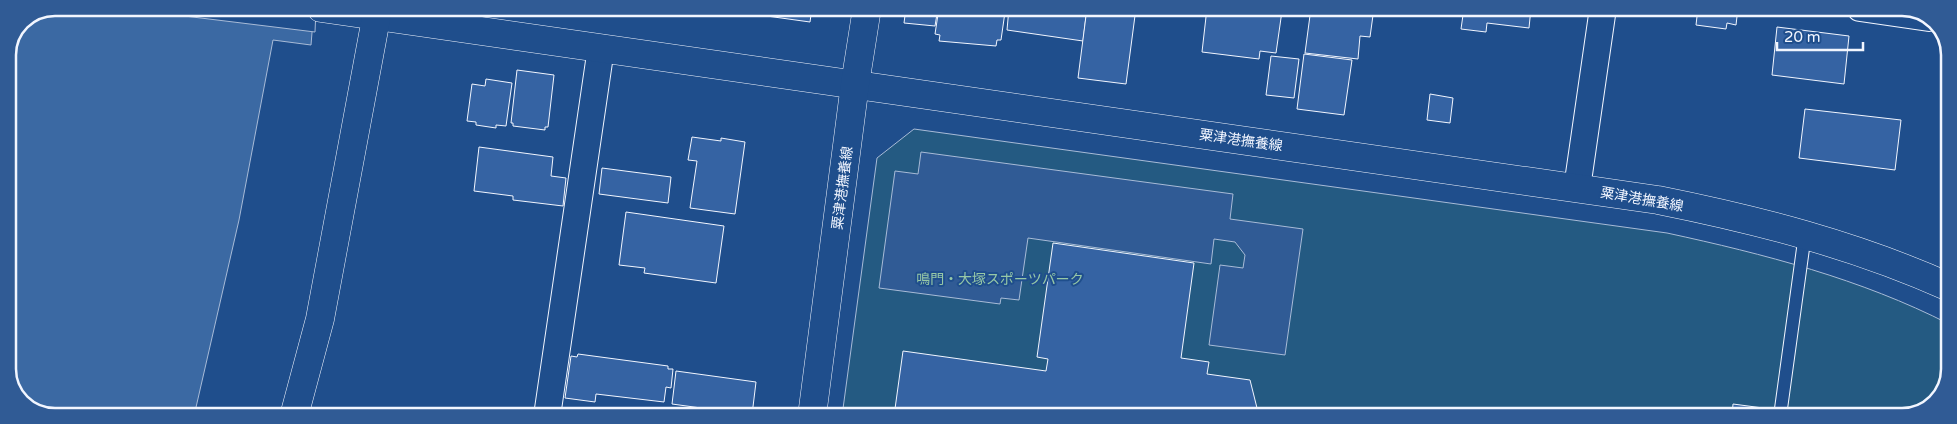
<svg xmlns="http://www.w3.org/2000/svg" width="1957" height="424" viewBox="0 0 1957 424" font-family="'Varela Round','Noto Sans JP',sans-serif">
  <rect width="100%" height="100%" fill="#1f4e8c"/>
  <!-- green -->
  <path fill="#245a82" stroke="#a8bbd7" d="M914,129L1667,233C1764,254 1861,279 1949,324V378L1933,405L1902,416H842L877,158Z"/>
  <!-- parking -->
  <polygon fill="#305b95" stroke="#a8bbd7" points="921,152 1233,194 1230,219 1303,229 1285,355 1209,345 1220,265 1243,268 1245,255 1235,242 1214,239 1211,264 1028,238 1019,300 1001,298 1000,304 879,288 895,171 918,174"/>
  <!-- water -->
  <polygon fill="#3b69a3" stroke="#a8bbd7" points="55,8 314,8 311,45 273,40 239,220 194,416 46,416 21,402 8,375 8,55 22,21"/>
  <!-- pier -->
  <polygon fill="#1f4e8c" stroke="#a8bbd7" points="56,8 316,8 315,32 119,8 75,13"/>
  <!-- building -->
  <g fill="#3563a3" stroke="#f2f6ff">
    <polygon points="709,8 812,8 810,22"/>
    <polygon points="906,8 938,8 935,26 904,23"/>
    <polygon points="939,8 977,8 1005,12 1001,40 997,40 996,46 939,41 940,35 935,34"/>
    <polygon points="1009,8 1087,8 1083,41 1007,30"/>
    <polygon points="1087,8 1136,8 1126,84 1078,78"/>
    <polygon points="1178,8 1199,8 1198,11"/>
    <polygon points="1207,8 1271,8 1282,11 1276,53 1260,51 1259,59 1202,52"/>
    <polygon points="1311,8 1374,8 1370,37 1360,36 1358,59 1305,53"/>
    <polygon points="1464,8 1531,8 1529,28 1487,23 1486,32 1461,29"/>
    <polygon points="1698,8 1738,8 1736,25 1727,23 1726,29 1696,25"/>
    <polygon points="1777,27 1849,36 1844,84 1772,75"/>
    <polygon points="1304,54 1352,60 1344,115 1297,109"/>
    <polygon points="1271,56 1299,59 1294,98 1266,95"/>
    <polygon points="517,70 554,75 548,127 545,127 545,130 513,126 513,123 511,123"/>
    <polygon points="486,79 512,83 506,126 496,125 496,128 476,125 476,122 467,121 472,84 485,86"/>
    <polygon points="1430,94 1453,98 1450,123 1427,120"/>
    <polygon points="1805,109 1901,120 1895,170 1799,158"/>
    <polygon points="692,137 721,141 721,138 745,142 735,214 690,208 697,161 688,160"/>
    <polygon points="479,147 553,157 551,176 566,178 563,206 513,200 513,196 474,191"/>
    <polygon points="602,168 671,177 668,203 599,194"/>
    <polygon points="626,212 724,226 716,283 644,273 645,268 619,265"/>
    <polygon points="1053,243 1194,263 1181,358 1209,362 1207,374 1250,380 1259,416 894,416 903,351 1046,371 1048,359 1037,357"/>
    <polygon points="578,354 668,366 668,369 673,369 671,388 666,387 664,402 596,394 595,402 565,398 571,356 577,357"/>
    <polygon points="676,371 756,382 752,415 672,404"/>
    <polygon points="1733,404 1763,408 1762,416 1732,416"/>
  </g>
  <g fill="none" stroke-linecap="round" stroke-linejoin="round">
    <!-- lane casing -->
    <g stroke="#f2f6ff" stroke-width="14">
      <polyline id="lane" points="1780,416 1805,234"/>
    </g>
    <!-- street casing -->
    <g stroke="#f2f6ff" stroke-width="28">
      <g id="street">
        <polyline points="1860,8 1929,18"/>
        <polyline points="1577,188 1603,8"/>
        <polyline points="547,416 601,48"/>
      </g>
    </g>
    <!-- secondary casing -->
    <g stroke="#f2f6ff" stroke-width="29">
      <g id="secondary">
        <path d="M321,8L1658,200C1758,220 1855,245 1949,287"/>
        <polyline points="294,416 320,319 378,8"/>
        <polyline points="812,416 855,84 867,8"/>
      </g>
    </g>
    <!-- lane -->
    <use href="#lane" stroke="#1f4e8c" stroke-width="12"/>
    <!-- street -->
    <use href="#street" stroke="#1f4e8c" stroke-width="26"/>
    <!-- secondary -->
    <use href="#secondary" stroke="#1f4e8c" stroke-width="28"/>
  </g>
  <g text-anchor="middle" stroke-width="4" stroke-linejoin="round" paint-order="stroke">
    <!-- street labels -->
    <g font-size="14" fill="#f2f6ff" stroke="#1f4e8c">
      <text transform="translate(1241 140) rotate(8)" y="5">粟津港撫養線</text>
      <text transform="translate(842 188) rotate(-83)" y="5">粟津港撫養線</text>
      <text transform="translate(1642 199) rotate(10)" y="5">粟津港撫養線</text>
    </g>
    <!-- park labels -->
    <g font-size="14" fill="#97c8a6" stroke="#1f4e8c">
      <text x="1000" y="284">鳴門・大塚スポーツパーク</text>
    </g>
  </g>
  <!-- crop -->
  <path d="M0 0H1957V424H0ZM55 16H1902A39 39 0 0 1 1941 55V369A39 39 0 0 1 1902 408H55A39 39 0 0 1 16 369V55A39 39 0 0 1 55 16Z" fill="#305b95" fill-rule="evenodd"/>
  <path fill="none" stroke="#f2f6ff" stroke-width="2.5" d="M55 16H1902A39 39 0 0 1 1941 55V369A39 39 0 0 1 1902 408H55A39 39 0 0 1 16 369V55A39 39 0 0 1 55 16Z"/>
  <!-- scale -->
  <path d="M1777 42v8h86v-8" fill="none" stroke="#f2f6ff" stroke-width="2.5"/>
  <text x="1784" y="42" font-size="15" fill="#f2f6ff" stroke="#1f4e8c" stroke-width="4" paint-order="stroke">20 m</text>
</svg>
